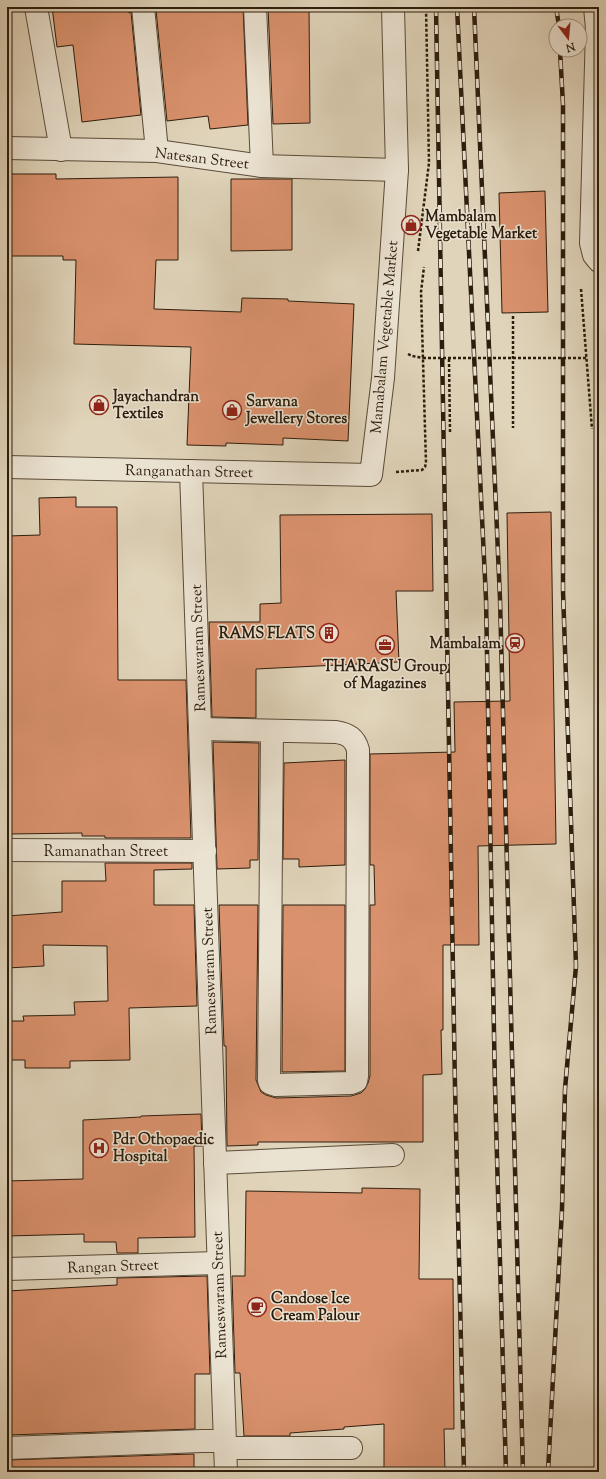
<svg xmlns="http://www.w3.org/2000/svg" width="606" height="1479" viewBox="0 0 606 1479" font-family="'Sorts Mill Goudy',serif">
  <rect width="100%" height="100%" fill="#e0d4ba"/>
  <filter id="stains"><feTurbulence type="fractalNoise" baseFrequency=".005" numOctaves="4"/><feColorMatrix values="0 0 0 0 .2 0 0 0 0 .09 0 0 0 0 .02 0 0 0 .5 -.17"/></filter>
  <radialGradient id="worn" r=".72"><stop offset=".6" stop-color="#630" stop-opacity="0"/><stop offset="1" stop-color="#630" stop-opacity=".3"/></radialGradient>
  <!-- building -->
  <g fill="#da926e" stroke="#2d1d0d">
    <polygon points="52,7 128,7 129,13 131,12 141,115 82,122 73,45 57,47"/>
    <polygon points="180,7 243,7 248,125 210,129 208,116 167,121 156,10"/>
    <polygon points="268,7 309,7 310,123 273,124"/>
    <polygon points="7,174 56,174 56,179 178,177 178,260 156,260 154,309 241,312 242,298 288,299 288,301 354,304 348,441 283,438 283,445 226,443 226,446 187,445 191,347 74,344 76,260 63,260 63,256 7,256"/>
    <polygon points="231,179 292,179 292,250 231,251"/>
    <polygon points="545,191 548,312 502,313 499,193"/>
    <polygon points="76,497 76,507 117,507 118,680 186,680 191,838 105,838 105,836 82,836 82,833 9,834 7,536 40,535 39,498"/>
    <polygon points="551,512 556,844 478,846 479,945 443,945 443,1030 441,1030 442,1074 423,1075 423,1142 258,1142 258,1145 227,1146 226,1046 224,1046 219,905 258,905 256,1080 261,1092 266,1095 276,1098 351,1096 361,1093 365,1089 368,1083 370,1076 370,905 375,905 374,865 370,865 370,754 455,752 454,702 510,701 507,513"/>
    <polygon points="432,514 433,591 396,591 399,662 256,669 256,718 212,717 209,622 260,622 260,604 281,603 280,515"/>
    <polygon points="213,742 259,743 258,860 250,860 250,868 217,869"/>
    <polygon points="345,760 345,865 299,867 299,859 283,859 284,763"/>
    <polygon points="105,863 192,863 192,869 154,870 154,905 194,905 197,1006 129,1008 130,1060 70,1061 70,1068 25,1068 25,1060 7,1060 7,1021 24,1021 23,1016 75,1015 74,1002 108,1001 107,946 43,945 44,966 7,968 7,916 62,912 62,881 106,881"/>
    <polygon points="283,905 345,905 345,1071 282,1072"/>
    <polygon points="201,1114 202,1146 194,1146 195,1237 138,1238 138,1253 117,1253 116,1242 84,1242 84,1234 7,1236 7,1181 83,1179 83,1120 141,1117 141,1116"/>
    <polygon points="362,1188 420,1189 419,1279 453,1279 454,1429 444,1429 445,1472 384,1472 384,1424 344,1427 344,1429 290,1433 290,1436 244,1436 240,1373 235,1373 232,1276 245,1276 246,1191 362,1193"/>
    <polygon points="207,1276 210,1374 195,1374 195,1429 7,1435 7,1291 117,1285 117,1278"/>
    <polygon points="194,1454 194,1472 7,1472 7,1460"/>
  </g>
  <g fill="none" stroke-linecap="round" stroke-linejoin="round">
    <!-- minor casing -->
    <g stroke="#5a4b38" stroke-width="24">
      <g id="minor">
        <polyline points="36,7 61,150"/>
        <polyline points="143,7 157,151"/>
        <polyline points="255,7 262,166"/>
        <polyline points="595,7 597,29 591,243 594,255 599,261"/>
        <polyline points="7,148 157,151 262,166 397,170"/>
        <polyline points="7,467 371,475 383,378 397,170 393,7"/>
        <polyline points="191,471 226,1472"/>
        <path d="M201,729L336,732C348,734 355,738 358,750L357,1076L356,1081L351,1083L276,1085L270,1083L269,1080L272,732"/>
        <polyline points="7,850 205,851"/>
        <polyline points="215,1163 393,1155"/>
        <polyline points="7,1269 218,1263"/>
        <polyline points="7,1448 202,1441 224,1441"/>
        <polyline points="225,1448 351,1448"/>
      </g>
    </g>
    <!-- path -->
    <g stroke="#2d1d0d" stroke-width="2.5" stroke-dasharray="3 2" stroke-linecap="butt">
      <polyline points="418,251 429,163 426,7"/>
      <polyline points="581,289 592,429"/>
      <polyline points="513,316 513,428"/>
      <polyline points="408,354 412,356 423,358"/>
      <polyline points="449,359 450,432"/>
      <polyline points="396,472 422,470 425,467 426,463 421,292 424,267"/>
    </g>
    <!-- minor -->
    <use href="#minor" stroke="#ebe3d2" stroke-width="22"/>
    <!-- rail casing -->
    <g stroke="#2d1d0d" stroke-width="4.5">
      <g id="rail">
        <polyline points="436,7 455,1086 464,1472"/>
        <polyline points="457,7 486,599 495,1087 506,1472"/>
        <polyline points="474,7 500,599 523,1472"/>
        <polyline points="556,7 559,26"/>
        <polyline points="548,1472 562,1209 565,1089 576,966 563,591 563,105 560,50"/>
      </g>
    </g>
    <!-- rail -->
    <use href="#rail" stroke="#ebe3d2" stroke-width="3" stroke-dasharray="9" stroke-linecap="butt"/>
    <!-- path-bridge -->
    <polyline stroke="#2d1d0d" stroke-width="2.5" stroke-dasharray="3 2" stroke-linecap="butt" points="423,358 586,358"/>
  </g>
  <!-- icons -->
  <defs>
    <g id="shop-ring" transform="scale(1)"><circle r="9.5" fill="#ebe3d2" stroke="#8f2418" stroke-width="1.5"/><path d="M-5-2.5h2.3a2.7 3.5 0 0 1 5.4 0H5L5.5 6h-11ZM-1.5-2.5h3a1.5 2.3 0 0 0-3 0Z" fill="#8f2418"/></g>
    <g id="building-ring" transform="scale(1)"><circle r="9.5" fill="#ebe3d2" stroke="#8f2418" stroke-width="1.5"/><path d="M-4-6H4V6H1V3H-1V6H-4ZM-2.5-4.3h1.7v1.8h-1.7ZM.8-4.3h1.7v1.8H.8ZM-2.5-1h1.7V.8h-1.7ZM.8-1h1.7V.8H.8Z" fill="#8f2418"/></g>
    <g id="station-ring" transform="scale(1)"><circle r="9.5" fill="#ebe3d2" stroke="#8f2418" stroke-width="1.5"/><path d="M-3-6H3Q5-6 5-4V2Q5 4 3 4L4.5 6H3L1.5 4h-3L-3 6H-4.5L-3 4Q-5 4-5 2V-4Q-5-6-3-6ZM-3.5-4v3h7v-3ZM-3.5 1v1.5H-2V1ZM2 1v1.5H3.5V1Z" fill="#8f2418"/></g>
    <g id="office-ring" transform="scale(1)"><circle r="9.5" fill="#ebe3d2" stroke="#8f2418" stroke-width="1.5"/><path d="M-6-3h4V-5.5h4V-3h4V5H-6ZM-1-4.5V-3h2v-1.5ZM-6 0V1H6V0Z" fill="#8f2418"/></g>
    <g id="hospital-ring" transform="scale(1)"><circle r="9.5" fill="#ebe3d2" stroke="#8f2418" stroke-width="1.5"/><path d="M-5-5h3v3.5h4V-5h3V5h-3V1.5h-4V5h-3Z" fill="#8f2418"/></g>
    <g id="cafe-ring" transform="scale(1)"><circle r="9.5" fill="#ebe3d2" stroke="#8f2418" stroke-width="1.5"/><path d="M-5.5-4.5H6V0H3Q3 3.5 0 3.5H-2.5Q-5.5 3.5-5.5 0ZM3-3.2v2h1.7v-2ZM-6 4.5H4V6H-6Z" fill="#8f2418"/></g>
  </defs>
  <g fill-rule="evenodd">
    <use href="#shop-ring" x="411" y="225"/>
    <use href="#shop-ring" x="99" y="405"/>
    <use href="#shop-ring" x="232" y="410"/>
    <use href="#building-ring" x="329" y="633"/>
    <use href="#station-ring" x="515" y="643"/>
    <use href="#office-ring" x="385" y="645"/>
    <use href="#hospital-ring" x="99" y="1148"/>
    <use href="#cafe-ring" x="257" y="1307"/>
  </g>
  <g text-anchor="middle" stroke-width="3" stroke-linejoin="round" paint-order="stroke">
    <!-- street labels -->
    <g font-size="15" fill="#2d1d0d" stroke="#ebe3d2">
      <text transform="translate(202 158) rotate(7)" y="5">Natesan Street</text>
      <text transform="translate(384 337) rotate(-85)" y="5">Mamabalam Vegetable Market</text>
      <text transform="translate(189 471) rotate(1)" y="5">Ranganathan Street</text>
      <text transform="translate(198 648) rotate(-92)" y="5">Rameswaram Street</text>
      <text x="106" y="856">Ramanathan Street</text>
      <text transform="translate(209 971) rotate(-92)" y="5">Rameswaram Street</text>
      <text transform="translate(113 1266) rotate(-2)" y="5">Rangan Street</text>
      <text transform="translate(219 1295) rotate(-92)" y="5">Rameswaram Street</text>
    </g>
    <!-- poi labels -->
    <g font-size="15" font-weight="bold" fill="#2d1d0d" stroke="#ebe3d2" text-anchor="start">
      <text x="425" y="221">Mambalam<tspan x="425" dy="17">Vegetable Market</tspan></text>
      <text x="113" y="401">Jayachandran<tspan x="113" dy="17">Textiles</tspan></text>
      <text x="246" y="406">Sarvana<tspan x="246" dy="17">Jewellery Stores</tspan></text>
      <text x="315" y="638" text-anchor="end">RAMS FLATS</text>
      <text x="501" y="648" text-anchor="end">Mambalam</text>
      <text x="385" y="671" text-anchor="middle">THARASU Group<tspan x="385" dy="17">of Magazines</tspan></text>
      <text x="113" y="1144">Pdr Othopaedic<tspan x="113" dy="17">Hospital</tspan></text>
      <text x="271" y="1303">Candose Ice<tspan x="271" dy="17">Cream Palour</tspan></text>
    </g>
  </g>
  <!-- margin -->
  <rect width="606" height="1479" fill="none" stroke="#e0d4ba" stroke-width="24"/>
  <rect x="8" y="8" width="590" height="1463" fill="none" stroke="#2d1d0d" stroke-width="2"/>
  <rect x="12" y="12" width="582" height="1455" fill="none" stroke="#2d1d0d"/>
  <!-- north arrow -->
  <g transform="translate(568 38) rotate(164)"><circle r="19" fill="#ebe3d2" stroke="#9f9483"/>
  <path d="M0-3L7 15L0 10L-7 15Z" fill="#8f2418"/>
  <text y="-6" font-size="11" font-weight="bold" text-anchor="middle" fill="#2d1d0d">N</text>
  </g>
  <rect width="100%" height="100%" filter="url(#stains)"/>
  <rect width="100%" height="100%" fill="url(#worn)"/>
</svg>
